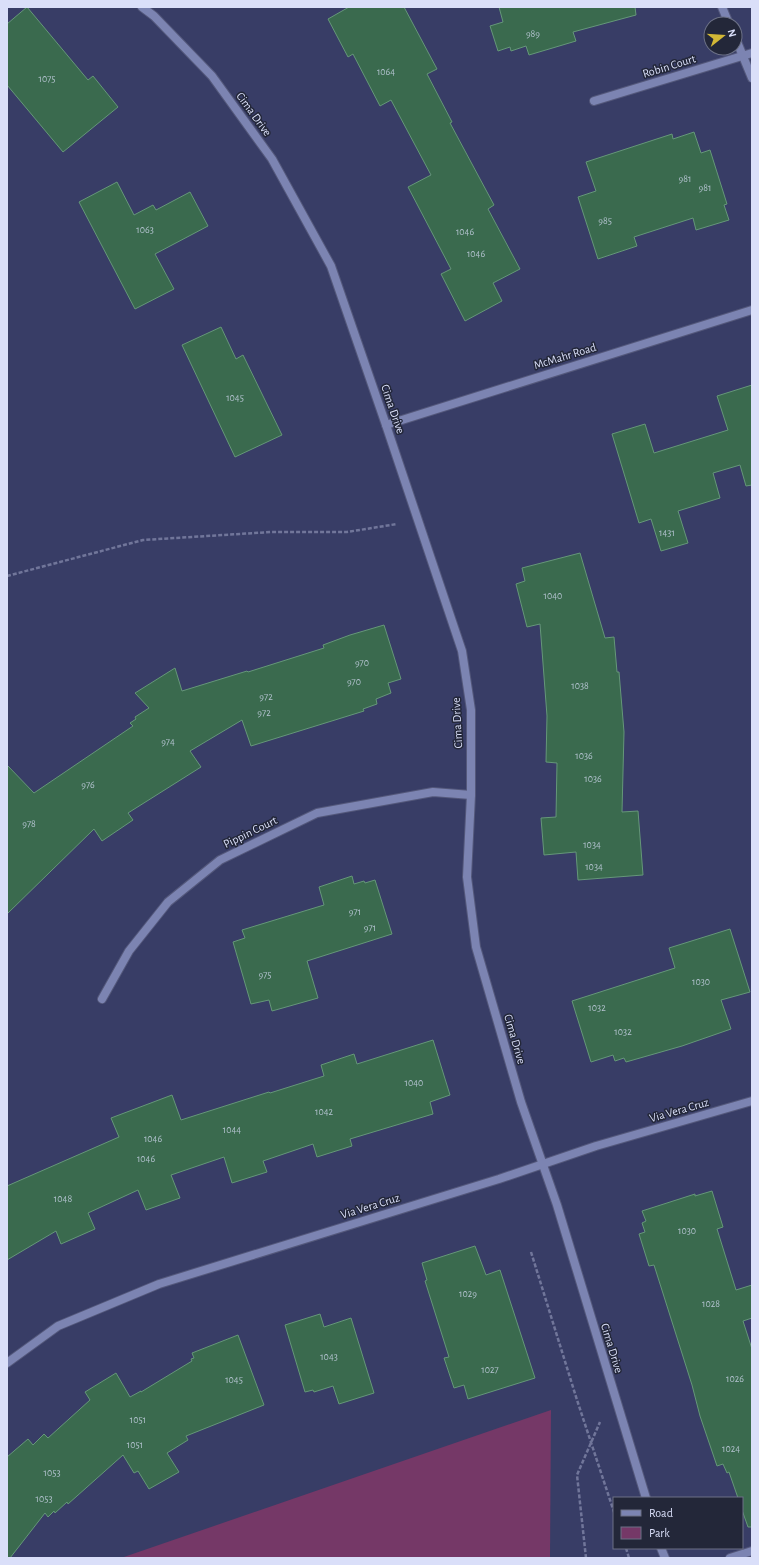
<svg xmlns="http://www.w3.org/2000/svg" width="759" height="1565" viewBox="0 0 759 1565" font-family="'Alegreya Sans',sans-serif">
  <rect width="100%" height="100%" fill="#383d66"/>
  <!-- green -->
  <polygon fill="#753867" points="551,1410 550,1558 121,1558"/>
  <!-- building -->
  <g fill="#3a6a4e" stroke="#659779">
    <polygon points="27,7 88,80 93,76 118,107 63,152 7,85 7,24"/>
    <polygon points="349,7 404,7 437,69 427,74 452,122 450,123 494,205 488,209 520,269 493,283 502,301 465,321 441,274 451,269 408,187 431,175 391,100 380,106 353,54 348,57 328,19"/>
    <polygon points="499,7 635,7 636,15 573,32 576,41 529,55 526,46 511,51 510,47 498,51 490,26 503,22"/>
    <polygon points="694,132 701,153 710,150 727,204 724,205 729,220 696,230 693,218 634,237 637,246 598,259 578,197 596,191 586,162 672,134 673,139"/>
    <polygon points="117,182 134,215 153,205 156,210 190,192 208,226 155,254 174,289 135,309 79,202"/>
    <polygon points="221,327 236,359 243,355 282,435 235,457 182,345"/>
    <polygon points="752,385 752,485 746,486 740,465 713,473 720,498 678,511 688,543 661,551 651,519 639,523 612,434 645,424 654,453 728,430 717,396"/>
    <polygon points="580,553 605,638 614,637 617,672 619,672 624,732 622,812 638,811 643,875 578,880 576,852 544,855 541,818 556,817 557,763 546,762 547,716 540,624 527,627 516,584 525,581 522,568"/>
    <polygon points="384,625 401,679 388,683 391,693 376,699 377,704 363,709 364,711 251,746 242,720 190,751 201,767 128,813 133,820 102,841 94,829 7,914 7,765 34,793 133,726 130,723 136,719 135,717 149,708 135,693 175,668 182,691 247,671 248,672 324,648 323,645 350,635"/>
    <polygon points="352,876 354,884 364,881 365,883 375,880 392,934 307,961 318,998 272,1011 269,1000 251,1004 233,942 245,938 242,930 324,905 319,887"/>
    <polygon points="730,929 750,992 721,1000 731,1029 682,1046 626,1062 624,1058 615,1061 613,1055 591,1062 572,1001 675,968 669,948"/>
    <polygon points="433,1040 450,1095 430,1102 433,1114 350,1139 352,1146 317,1157 313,1144 263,1161 267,1172 232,1183 224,1157 171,1175 180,1198 146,1210 138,1190 88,1213 95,1229 61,1244 56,1231 7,1260 7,1186 119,1137 111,1118 172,1095 181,1120 269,1092 270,1093 324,1076 321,1065 354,1054 357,1064"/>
    <polygon points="712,1191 723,1227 717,1229 736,1290 752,1285 752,1318 743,1321 752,1349 752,1527 748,1527 742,1510 742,1498 738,1498 729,1472 727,1473 723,1464 717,1466 700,1416 692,1385 654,1265 649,1266 639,1234 645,1232 642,1223 646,1221 642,1211 695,1194 695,1196"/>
    <polygon points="475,1246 486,1275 500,1270 535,1378 468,1399 464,1385 454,1388 444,1358 449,1357 425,1281 427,1280 422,1263"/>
    <polygon points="320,1314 324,1327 351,1318 374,1393 339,1404 333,1386 314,1392 313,1390 305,1392 285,1325"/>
    <polygon points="238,1335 264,1405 186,1436 188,1440 167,1453 179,1472 149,1489 138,1471 134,1473 123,1455 68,1504 67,1502 55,1513 54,1511 48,1517 45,1513 10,1558 7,1558 7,1457 28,1439 33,1445 44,1434 48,1438 90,1400 85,1392 116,1373 130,1397 141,1391 141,1392 192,1361 191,1359 194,1358 192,1353"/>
  </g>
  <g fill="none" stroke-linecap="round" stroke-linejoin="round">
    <!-- street casing -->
    <g stroke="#54587b" stroke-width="10">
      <g id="street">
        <polyline points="142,7 154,16 212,76 272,159 331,266 386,425 462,651 471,710 471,795 467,877 476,947 521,1102 557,1205 646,1498"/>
        <polyline points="722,7 729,24"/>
        <polyline points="735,37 752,78"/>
        <polyline points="594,101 752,53"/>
        <polyline points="386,425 752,310"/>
        <polyline points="102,999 129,951 168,902 220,860 317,813 433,792 471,795"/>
        <polyline points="7,1363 58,1326 159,1284 499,1179 596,1146 752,1101"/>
        <polyline points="661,1548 665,1558"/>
        <polyline points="730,1558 752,1551"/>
      </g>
    </g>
    <!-- path -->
    <g stroke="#71769a" stroke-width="2.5" stroke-dasharray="4 2" stroke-linecap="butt">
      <polyline points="7,576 143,540 272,532 347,532 397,524"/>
      <polyline points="531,1252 577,1400 614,1512"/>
      <polyline points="626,1548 629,1558"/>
      <polyline points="586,1558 577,1475 600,1422"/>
    </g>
    <!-- street -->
    <use href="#street" stroke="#7c84b2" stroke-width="8"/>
  </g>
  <g text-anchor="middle" stroke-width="3" stroke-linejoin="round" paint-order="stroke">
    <!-- number labels -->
    <g font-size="10" fill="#b2c2ce">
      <text x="533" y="37">989</text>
      <text x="386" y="75">1064</text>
      <text x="47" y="82">1075</text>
      <text x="685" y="182">981</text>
      <text x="705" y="191">981</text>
      <text x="605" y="224">985</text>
      <text x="145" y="233">1063</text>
      <text x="465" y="235">1046</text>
      <text x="476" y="257">1046</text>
      <text x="235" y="401">1045</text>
      <text x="667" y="536">1431</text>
      <text x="553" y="599">1040</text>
      <text x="362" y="666">970</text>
      <text x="354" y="685">970</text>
      <text x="580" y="689">1038</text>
      <text x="266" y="700">972</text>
      <text x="264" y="716">972</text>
      <text x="168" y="745">974</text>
      <text x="584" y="759">1036</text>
      <text x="593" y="782">1036</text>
      <text x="88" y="788">976</text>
      <text x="29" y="827">978</text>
      <text x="592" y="848">1034</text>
      <text x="594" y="870">1034</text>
      <text x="355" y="915">971</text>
      <text x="370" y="931">971</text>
      <text x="265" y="978">975</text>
      <text x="701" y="985">1030</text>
      <text x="597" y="1011">1032</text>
      <text x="623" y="1035">1032</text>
      <text x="414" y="1086">1040</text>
      <text x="324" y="1115">1042</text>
      <text x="232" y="1133">1044</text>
      <text x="153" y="1142">1046</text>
      <text x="146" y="1162">1046</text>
      <text x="63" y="1202">1048</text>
      <text x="687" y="1234">1030</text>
      <text x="468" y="1297">1029</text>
      <text x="711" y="1307">1028</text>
      <text x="329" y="1360">1043</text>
      <text x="490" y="1373">1027</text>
      <text x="735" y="1382">1026</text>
      <text x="234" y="1383">1045</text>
      <text x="138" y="1423">1051</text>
      <text x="135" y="1448">1051</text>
      <text x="731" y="1452">1024</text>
      <text x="52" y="1476">1053</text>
      <text x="44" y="1502">1053</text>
    </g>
    <!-- street labels -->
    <g font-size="12" fill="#dadff9" stroke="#232739">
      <text transform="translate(669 66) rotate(-17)" y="4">Robin Court</text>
      <text transform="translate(254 114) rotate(54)" y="4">Cima Drive</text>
      <text transform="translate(565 356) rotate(-17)" y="4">McMahr Road</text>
      <text transform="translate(393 409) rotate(71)" y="4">Cima Drive</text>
      <text transform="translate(457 723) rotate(-93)" y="4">Cima Drive</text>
      <text transform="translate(250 832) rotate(-26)" y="4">Pippin Court</text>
      <text transform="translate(515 1039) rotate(74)" y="4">Cima Drive</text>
      <text transform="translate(679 1110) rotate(-16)" y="4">Via Vera Cruz</text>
      <text transform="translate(370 1206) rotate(-17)" y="4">Via Vera Cruz</text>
      <text transform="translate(612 1348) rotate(73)" y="4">Cima Drive</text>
    </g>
  </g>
  <!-- border -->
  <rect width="759" height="1565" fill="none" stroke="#dadff9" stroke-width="16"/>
  <!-- legend -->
  <rect x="613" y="1497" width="130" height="52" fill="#232739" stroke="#6c7186"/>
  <rect x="621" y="1510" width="20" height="6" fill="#7c84b2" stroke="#6c7186"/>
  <text x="649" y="1517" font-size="12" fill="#dadff9">Road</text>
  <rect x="621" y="1527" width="20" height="12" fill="#753867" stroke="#6c7186"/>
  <text x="649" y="1537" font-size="12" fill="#dadff9">Park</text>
  <!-- north arrow -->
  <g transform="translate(723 36) rotate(73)"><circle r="19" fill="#232739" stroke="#6c7186"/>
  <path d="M0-3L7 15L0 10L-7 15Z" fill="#d2b736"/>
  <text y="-6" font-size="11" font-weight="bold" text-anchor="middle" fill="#dadff9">N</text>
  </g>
</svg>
